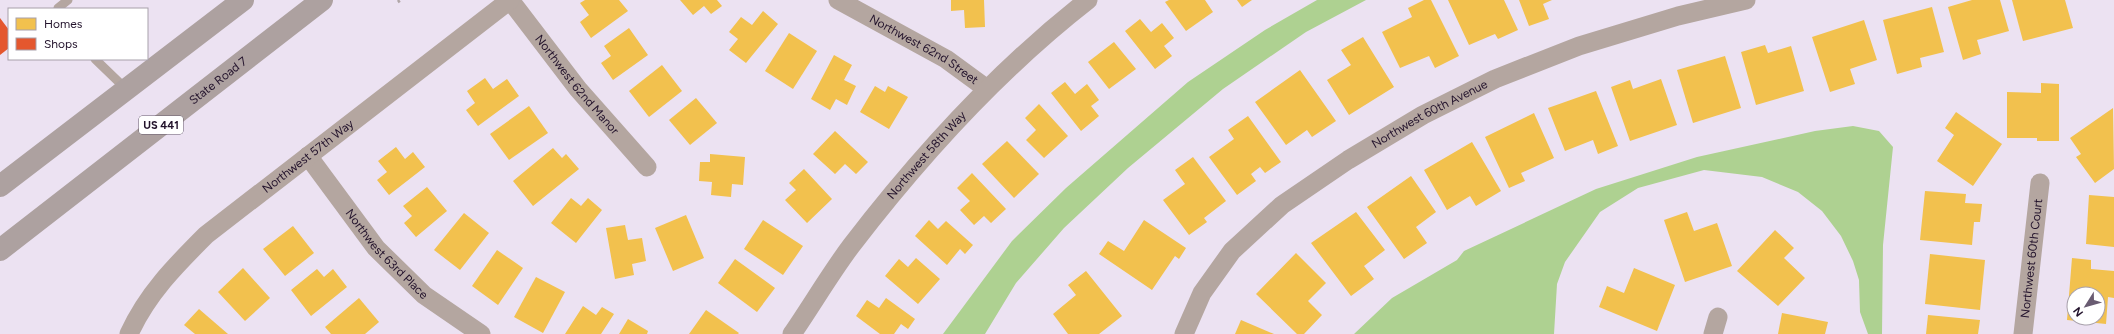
<svg xmlns="http://www.w3.org/2000/svg" width="2114" height="334" viewBox="0 0 2114 334" font-family="Figtree,sans-serif">
  <rect width="100%" height="100%" fill="#ece2f2"/>
  <!-- water -->
  <g fill="#aed191">
    <polygon points="1317,0 1366,0 1306,32 1223,89 1128,168 1064,228 1016,283 985,334 943,334 1012,241 1066,188 1188,82 1265,30"/>
    <polygon points="1853,126 1879,131 1893,147 1883,245 1882,334 1868,334 1860,312 1859,280 1853,261 1841,236 1822,211 1798,192 1762,177 1704,170 1638,188 1600,212 1565,262 1557,284 1554,334 1354,334 1392,298 1457,260 1464,251 1596,189 1697,157 1815,131"/>
  </g>
  <!-- homes -->
  <g fill="#f2c14e" fill-rule="evenodd">
    <polygon points="585,0 619,0 628,11 591,38 580,22 589,15 580,3"/>
    <polygon points="680,0 717,0 722,6 711,14 704,6 693,15"/>
    <polygon points="951,0 984,0 985,27 965,28 964,10 951,11"/>
    <polygon points="1169,0 1205,0 1213,12 1186,31 1165,2"/>
    <polygon points="1237,0 1252,0 1242,7"/>
    <polygon points="1424,0 1431,0 1459,56 1435,68 1429,56 1400,68 1382,32 1412,17 1408,8"/>
    <polygon points="1448,0 1504,0 1518,30 1498,39 1495,34 1469,45"/>
    <polygon points="1519,0 1552,0 1543,4 1549,19 1529,26"/>
    <polygon points="1972,0 2000,0 2009,31 1977,40 1981,54 1963,60 1948,7"/>
    <polygon points="2012,0 2065,0 2073,28 2023,41"/>
    <polygon points="1932,7 1944,52 1920,58 1922,67 1897,74 1883,20"/>
    <polygon points="763,11 778,24 746,63 729,50 738,39 729,32 741,17 752,25"/>
    <polygon points="1140,19 1151,32 1162,23 1174,38 1164,46 1172,56 1155,69 1125,31"/>
    <polygon points="1864,20 1877,60 1850,69 1855,84 1830,92 1812,37"/>
    <polygon points="629,28 648,55 613,80 601,63 611,56 604,46"/>
    <polygon points="789,33 817,51 793,89 765,71"/>
    <polygon points="1363,37 1394,87 1349,115 1327,80 1351,65 1341,50"/>
    <polygon points="1114,42 1136,69 1109,89 1088,62"/>
    <polygon points="1765,45 1768,53 1791,46 1804,91 1756,105 1741,52"/>
    <polygon points="834,55 852,65 844,80 856,86 847,105 836,99 830,110 811,99"/>
    <polygon points="1725,56 1741,108 1693,123 1677,70"/>
    <polygon points="662,65 682,91 649,117 629,91"/>
    <polygon points="1300,70 1336,121 1312,137 1307,130 1286,145 1255,102"/>
    <polygon points="485,78 493,89 507,79 519,96 478,126 466,110 475,103 467,91"/>
    <polygon points="1661,79 1677,125 1630,141 1611,87 1630,80 1633,89"/>
    <polygon points="1065,82 1075,94 1087,84 1099,100 1091,106 1099,116 1081,131 1051,93"/>
    <polygon points="2041,83 2059,84 2059,141 2037,141 2037,138 2007,138 2007,92 2041,93"/>
    <polygon points="875,86 885,92 888,86 908,97 889,129 860,112"/>
    <polygon points="1596,91 1618,146 1598,154 1593,140 1565,151 1548,108"/>
    <polygon points="696,98 717,123 690,145 669,120"/>
    <polygon points="1039,104 1068,136 1044,158 1026,140 1036,130 1025,118"/>
    <polygon points="529,106 548,133 509,160 490,134"/>
    <polygon points="2113,108 2114,169 2095,183 2076,157 2081,154 2070,138"/>
    <polygon points="1956,112 2002,144 1973,186 1937,161 1954,135 1945,128"/>
    <polygon points="1534,113 1554,158 1521,173 1525,181 1509,188 1485,137"/>
    <polygon points="1248,116 1281,162 1265,173 1260,167 1251,174 1256,181 1237,195 1209,157 1234,139 1228,130"/>
    <polygon points="835,131 868,162 856,174 845,164 835,174 813,154"/>
    <polygon points="1007,141 1039,174 1014,198 982,164"/>
    <polygon points="1472,142 1501,191 1476,206 1470,196 1447,210 1424,170"/>
    <polygon points="396,147 405,159 413,152 425,167 389,195 377,180 387,172 378,161"/>
    <polygon points="553,148 562,158 566,154 579,169 533,206 513,181"/>
    <polygon points="710,154 745,157 743,185 732,184 731,197 711,195 712,182 699,181 700,162 710,162"/>
    <polygon points="1193,157 1226,201 1204,218 1207,222 1189,235 1163,200 1185,184 1175,170"/>
    <polygon points="804,169 832,199 807,223 785,200 796,190 789,183"/>
    <polygon points="972,173 1006,209 991,223 984,216 974,225 960,210 970,201 957,188"/>
    <polygon points="1411,176 1436,212 1416,227 1427,243 1404,259 1367,207"/>
    <polygon points="427,187 447,211 416,237 404,223 412,216 403,206"/>
    <polygon points="1925,191 1966,194 1965,203 1982,204 1980,222 1974,222 1972,245 1920,240"/>
    <polygon points="2089,195 2114,197 2114,247 2086,244"/>
    <polygon points="571,198 581,206 588,198 602,210 576,243 551,223"/>
    <polygon points="1356,212 1385,250 1364,266 1374,279 1351,296 1311,243"/>
    <polygon points="1687,212 1694,231 1717,223 1732,266 1685,282 1664,220"/>
    <polygon points="464,213 489,233 460,270 434,250"/>
    <polygon points="686,215 704,258 673,271 655,228"/>
    <polygon points="763,220 803,246 783,275 744,249"/>
    <polygon points="929,220 938,229 946,221 973,245 965,254 960,249 947,265 915,236"/>
    <polygon points="1144,220 1186,248 1179,259 1175,256 1152,290 1099,254 1108,241 1124,251"/>
    <polygon points="625,225 628,240 642,238 646,261 632,264 634,275 615,279 606,228"/>
    <polygon points="293,226 314,253 285,276 263,249"/>
    <polygon points="1775,230 1794,248 1784,258 1805,278 1778,306 1737,271"/>
    <polygon points="497,250 523,268 498,305 472,286"/>
    <polygon points="1296,253 1326,283 1308,301 1322,315 1304,334 1297,334 1256,294"/>
    <polygon points="1930,254 1985,260 1980,310 1925,304"/>
    <polygon points="916,258 940,279 918,304 885,276 899,259 908,267"/>
    <path d="M2072,258L2091,260V269L2114,271V298L2108,297L2106,324L2067,320ZM2074,294H2098V318H2074Z"/>
    <polygon points="735,259 775,288 757,312 718,283"/>
    <polygon points="243,268 270,298 245,321 218,292"/>
    <polygon points="1634,268 1675,285 1657,331 1599,307 1607,286 1624,293"/>
    <polygon points="317,269 324,277 333,269 347,287 311,316 291,290"/>
    <polygon points="1086,271 1122,316 1099,334 1068,334 1053,314 1076,295 1068,285"/>
    <polygon points="536,277 565,292 543,333 514,317"/>
    <polygon points="359,298 379,322 365,334 331,334 325,327"/>
    <polygon points="886,298 915,319 908,329 901,324 894,334 880,334 856,316 867,300 879,308"/>
    <polygon points="583,306 596,315 602,307 614,314 601,334 565,334"/>
    <polygon points="199,309 228,334 195,334 184,325"/>
    <polygon points="706,310 739,333 738,334 689,334"/>
    <polygon points="1782,313 1828,322 1825,334 1778,334"/>
    <polygon points="1928,315 1980,320 1978,334 1926,334"/>
    <polygon points="628,319 648,331 647,334 619,334"/>
    <polygon points="1241,320 1274,334 1235,334"/>
  </g>
  <!-- shops -->
  <polygon fill="#e4572e" points="0,18 9,30 9,48 0,55"/>
  <g fill="none" stroke-linecap="round" stroke-linejoin="round">
    <!-- path -->
    <polyline stroke="#b0a6a7" stroke-width="2.5" stroke-dasharray="3 2" stroke-linecap="butt" points="398,0 400,3"/>
    <!-- lane -->
    <g stroke="#b4a6a0" stroke-width="9">
      <polyline points="58,8 68,0"/>
      <polyline points="95,59 126,89"/>
    </g>
    <!-- street -->
    <g stroke="#b4a6a0" stroke-width="19">
      <path id="s1" d="M510,0L578,89L647,167"/>
      <path id="s2" d="M838,0L946,59L987,89"/>
      <path id="s3" d="M308,156L376,248L424,295L481,334"/>
      <path id="s4" d="M129,334C147,294 176,265 206,235L510,0"/>
      <path id="s5" d="M792,334C812,305 830,274 851,246C920,156 998,70 1088,0"/>
      <path id="s6" d="M1184,334L1202,293L1232,251L1282,205L1348,160L1423,115L1495,79L1579,46L1678,16L1746,0"/>
      <polyline points="1713,334 1718,317"/>
      <path id="s7" d="M2023,334L2040,183"/>
    </g>
    <!-- primary -->
    <g stroke="#ada1a0" stroke-width="22">
      <polyline points="0,186 243,0"/>
      <path id="s8" d="M0,250L322,0"/>
    </g>
  </g>
  <g text-anchor="middle" stroke-width="4" stroke-linejoin="round" paint-order="stroke">
    <!-- shield labels -->
    <rect fill="#fff" stroke="#64596b" stroke-width="1" x="139" y="116" width="44" height="18" rx="3"/>
    <g font-size="11" font-weight="bold" fill="#22122b">
      <text x="161" y="129">US 441</text>
    </g>
    <!-- street labels -->
    <g font-size="12" fill="#22122b" stroke="#fff">
      <text dy="4" stroke="none"><textPath href="#s2" startOffset="99">Northwest 62nd Street</textPath></text>
      <text dy="4" stroke="none"><textPath href="#s8" startOffset="276">State Road 7</textPath></text>
      <text dy="4" stroke="none"><textPath href="#s1" startOffset="108">Northwest 62nd Manor</textPath></text>
      <text dy="4" stroke="none"><textPath href="#s6" startOffset="338">Northwest 60th Avenue</textPath></text>
      <text dy="4" stroke="none"><textPath href="#s4" startOffset="255">Northwest 57th Way</textPath></text>
      <text dy="4" stroke="none"><textPath href="#s5" startOffset="224">Northwest 58th Way</textPath></text>
      <text dy="4" stroke="none"><textPath href="#s3" startOffset="126">Northwest 63rd Place</textPath></text>
      <text dy="4" stroke="none"><textPath href="#s7" startOffset="76">Northwest 60th Court</textPath></text>
    </g>
  </g>
  <!-- legend -->
  <rect x="8" y="8" width="140" height="52" fill="#ffffff" stroke="#a7a0aa"/>
  <rect x="16" y="18" width="20" height="12" fill="#f2c14e" stroke="#a7a0aa"/>
  <text x="44" y="28" font-size="12" fill="#22122b">Homes</text>
  <rect x="16" y="38" width="20" height="12" fill="#e4572e" stroke="#a7a0aa"/>
  <text x="44" y="48" font-size="12" fill="#22122b">Shops</text>
  <!-- north arrow -->
  <g transform="translate(2086 306) rotate(233)"><circle r="19" fill="#ffffff" stroke="#a7a0aa"/>
  <path d="M0-3L7 15L0 10L-7 15Z" fill="#695b71"/>
  <text y="-6" font-size="11" font-weight="bold" text-anchor="middle" fill="#22122b">N</text>
  </g>
</svg>
